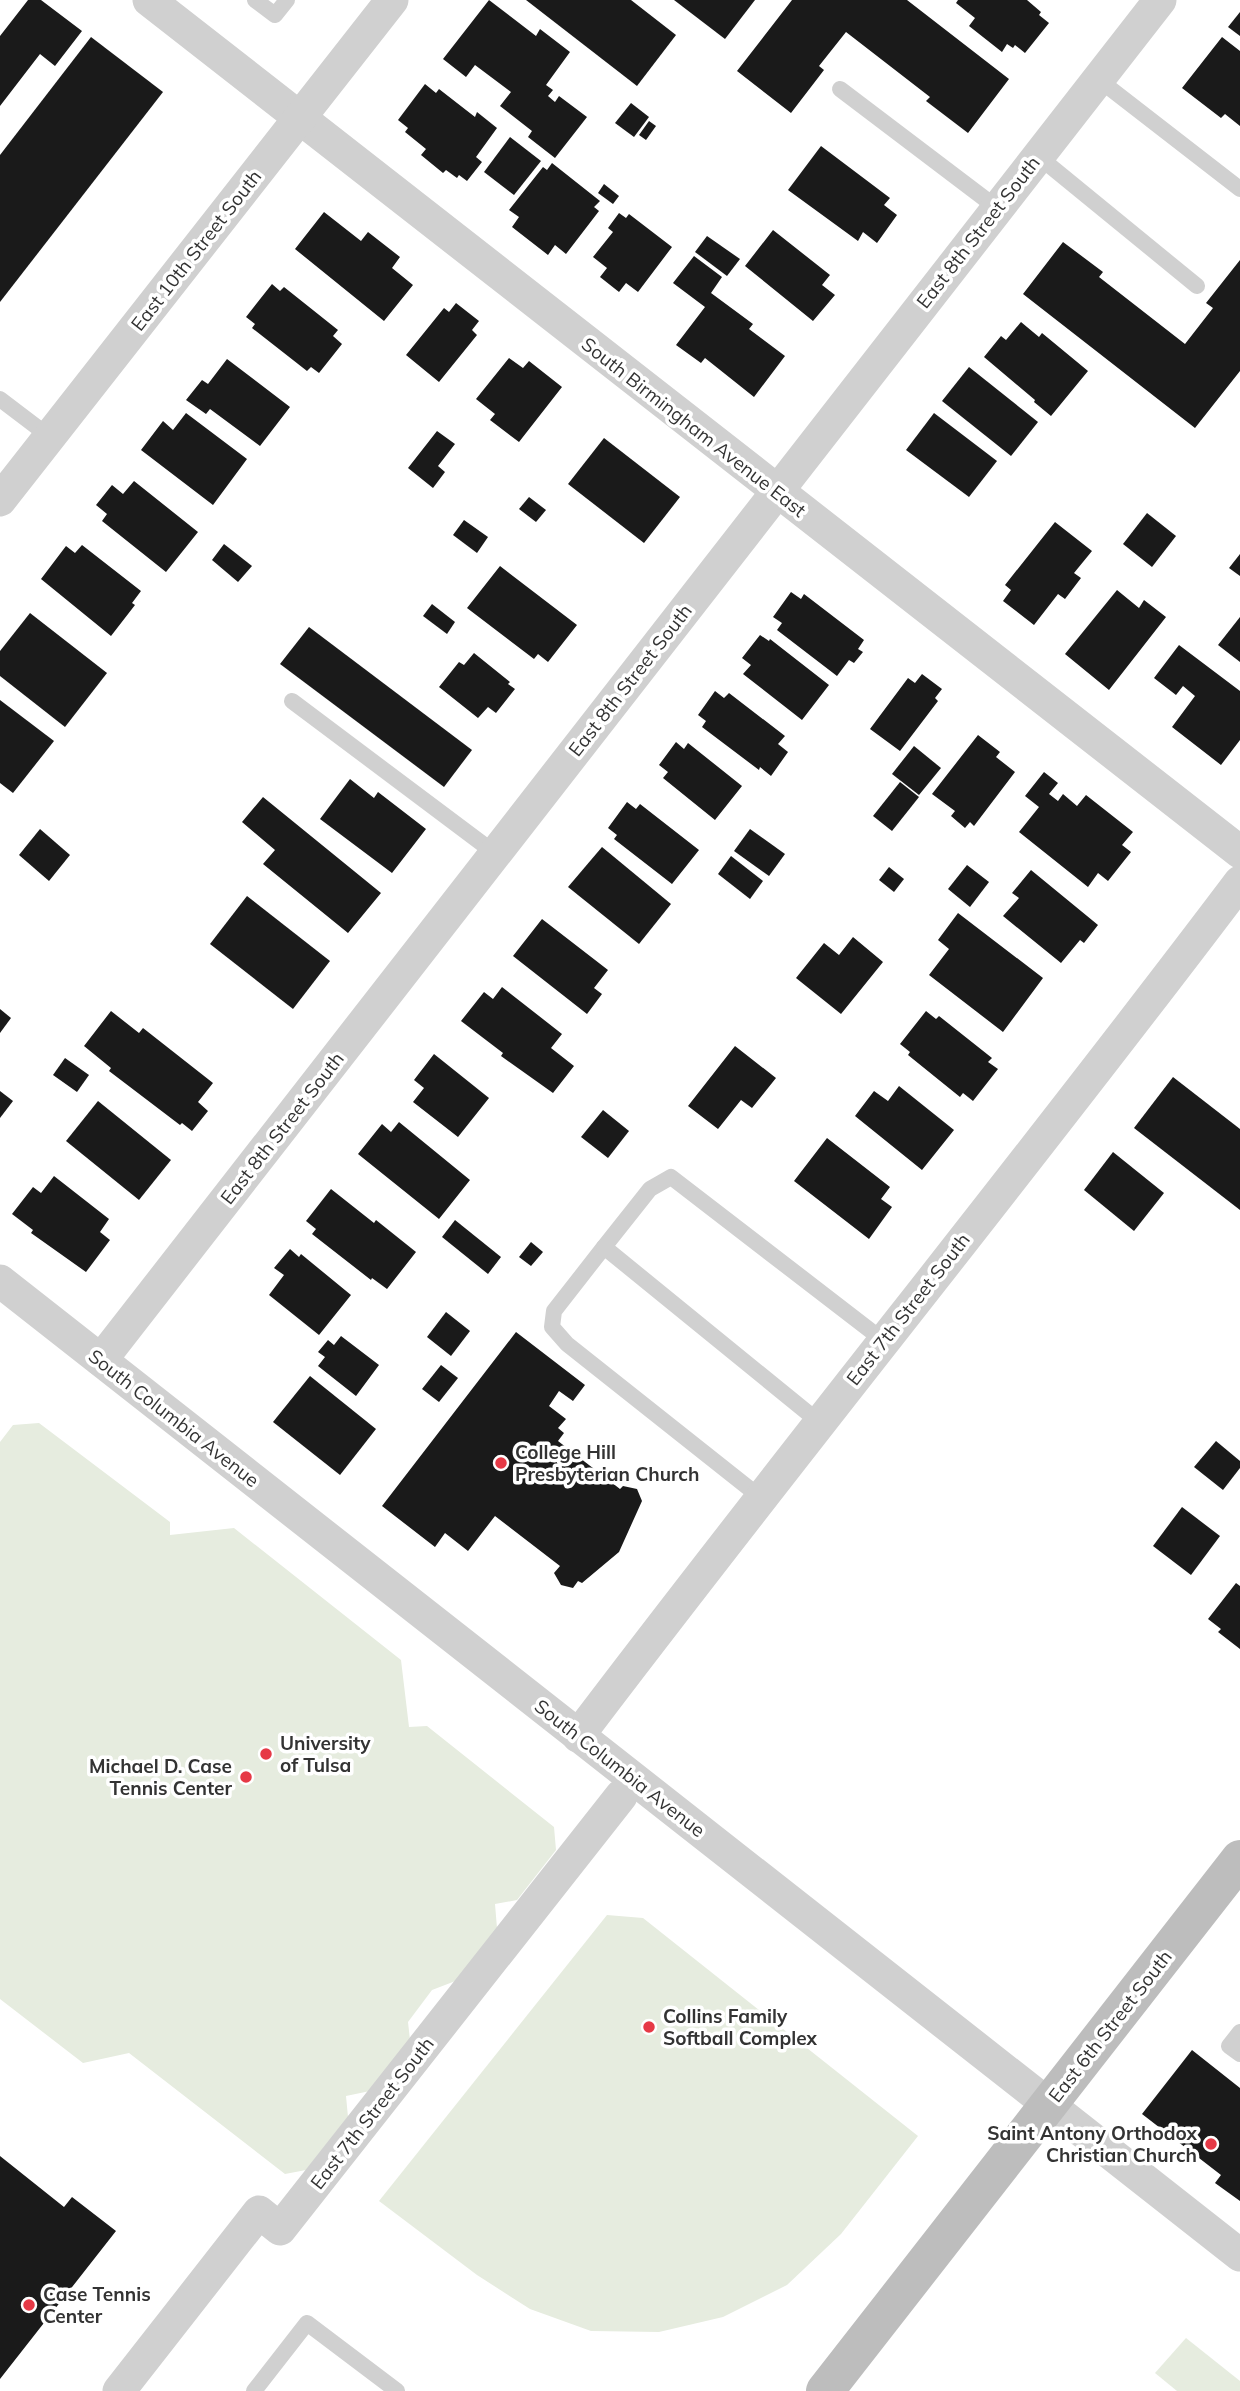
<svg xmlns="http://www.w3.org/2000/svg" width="1240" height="2391" viewBox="0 0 1240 2391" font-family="Mulish,sans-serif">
  <rect width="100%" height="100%" fill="#fff"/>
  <!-- green -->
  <g fill="#e6ecdf">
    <polygon points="39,1423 170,1522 170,1535 234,1528 401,1660 409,1727 427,1726 554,1827 556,1850 517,1900 495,1904 497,1928 458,1980 432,1990 408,2022 410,2040 370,2091 346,2096 348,2117 306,2170 285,2174 129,2053 83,2063 0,1999 0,1442 13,1425"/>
    <polygon points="607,1915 643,1918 918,2136 841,2234 787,2285 723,2317 659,2332 591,2331 530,2309 477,2275 379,2201"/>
    <polygon points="1186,2338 1240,2381 1240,2391 1177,2391 1155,2373"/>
  </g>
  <!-- building -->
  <g fill="#1a1a1a">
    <polygon points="28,0 41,0 82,31 55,66 40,54 0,106 0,36"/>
    <polygon points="489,0 536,36 540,29 570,52 546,85 553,90 548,96 555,102 559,96 587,117 555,158 528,137 532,131 500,106 511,92 475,65 466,77 443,59"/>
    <polygon points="526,0 631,0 676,35 637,86"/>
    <polygon points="674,0 755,0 725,39"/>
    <polygon points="792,0 907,0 1009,79 968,133 926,101 930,97 846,32 819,66 824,70 791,113 737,71"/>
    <polygon points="958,0 1027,0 1041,12 1039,15 1049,23 1025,53 1015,45 1013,48 1007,44 1002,52 969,26 975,18 956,3"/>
    <polygon points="1240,12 1240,36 1228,27"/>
    <polygon points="91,37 163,92 0,302 0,155"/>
    <polygon points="1222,37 1240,51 1240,126 1225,114 1221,118 1182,88"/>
    <polygon points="425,84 436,93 439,89 475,117 477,112 497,128 476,157 482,162 467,181 459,175 457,178 446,170 443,173 421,155 426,149 405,132 408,128 398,120"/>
    <polygon points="631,103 649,117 634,137 615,123"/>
    <polygon points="649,121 656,126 646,140 639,135"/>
    <polygon points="510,137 541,161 514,195 484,172"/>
    <polygon points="821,146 890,198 884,205 897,215 877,243 863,232 858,241 788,190"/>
    <polygon points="552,163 600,201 594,207 599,211 566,254 555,245 548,255 512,227 519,217 509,210 543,167 547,170"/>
    <polygon points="604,184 619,196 613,204 598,193"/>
    <polygon points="324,212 361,241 368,232 400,257 392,268 413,285 384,321 295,249"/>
    <polygon points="619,213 626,218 629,214 672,247 638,292 626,283 619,292 600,277 607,268 593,257 613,232 608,228"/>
    <polygon points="773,230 830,275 822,285 835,295 813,321 745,266"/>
    <polygon points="707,236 740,259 727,276 695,252"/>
    <polygon points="1063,242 1103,272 1099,277 1185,344 1213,308 1206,303 1240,260 1240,371 1195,428 1023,294"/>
    <polygon points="694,256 722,277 711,293 753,324 749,329 785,356 754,397 705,358 701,363 676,345 705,307 673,283"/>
    <polygon points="272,284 280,291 284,287 338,330 333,336 342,344 319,373 311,367 307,371 252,328 255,324 246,317"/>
    <polygon points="456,303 479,321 472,330 477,335 439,382 406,355 444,308 449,312"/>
    <polygon points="1021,322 1039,337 1042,333 1088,371 1051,416 1034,402 1035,400 984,357 1001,336 1006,340"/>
    <polygon points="509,358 523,368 529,361 562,387 519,442 490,420 495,414 476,399"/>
    <polygon points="227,359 290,407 260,446 210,409 206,414 186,400 202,380 208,384"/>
    <polygon points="969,367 1038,422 1011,456 942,401"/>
    <polygon points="186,413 247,459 213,505 141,450 163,421 173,430"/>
    <polygon points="934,413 997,461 969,497 906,450"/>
    <polygon points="437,431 455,444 438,466 445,472 433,488 408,468"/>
    <polygon points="604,438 680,497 644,543 568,484"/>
    <polygon points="134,481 198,532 166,572 102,521 107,514 96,505 112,485 123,494"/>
    <polygon points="529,497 546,510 536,522 519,509"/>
    <polygon points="1147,513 1176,536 1152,567 1123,544"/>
    <polygon points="464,520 488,537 477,553 453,535"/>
    <polygon points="1055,522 1092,551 1074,573 1081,578 1065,599 1058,594 1034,625 1003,601 1011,590 1005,585"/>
    <polygon points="224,544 252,566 238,582 212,560"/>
    <polygon points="82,545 141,591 132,603 135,605 111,636 41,579 66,546 75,553"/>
    <polygon points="1240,554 1240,576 1229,568"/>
    <polygon points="500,566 577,625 548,662 538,654 534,659 467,608"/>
    <polygon points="1117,590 1139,608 1144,600 1166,617 1109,690 1065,654"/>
    <polygon points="791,592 801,599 804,594 864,640 858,649 863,652 854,663 849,660 837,676 777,630 782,623 773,617"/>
    <polygon points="432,604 455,622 447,634 423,616"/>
    <polygon points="30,613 107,673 65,727 0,676 0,651"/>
    <polygon points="1240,617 1240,662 1218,645"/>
    <polygon points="309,627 472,750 444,787 280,664"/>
    <polygon points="760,635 769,641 770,639 829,685 802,720 743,674 751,665 742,658"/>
    <polygon points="1179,645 1240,691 1240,740 1221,765 1172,727 1195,696 1183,686 1176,695 1154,678"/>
    <polygon points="474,653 510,682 508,684 515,689 496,713 488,707 478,718 439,687 459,662 464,665"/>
    <polygon points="922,674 942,689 935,698 938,701 900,751 870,729 908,678 915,683"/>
    <polygon points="715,691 724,698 729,693 785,736 778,744 788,752 771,776 760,767 759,770 702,727 706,721 698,715"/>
    <polygon points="0,700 54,741 13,793 0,783"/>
    <polygon points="978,735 1000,752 996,757 1015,772 974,826 970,822 965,828 951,816 955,811 932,794"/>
    <polygon points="676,742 684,749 688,743 742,786 715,820 663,778 668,772 659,765"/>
    <polygon points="914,746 941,768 919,795 892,774"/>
    <polygon points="1044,772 1058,783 1049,794 1058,801 1063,794 1077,806 1086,795 1133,832 1122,845 1131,852 1108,881 1098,873 1088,887 1019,832 1039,807 1025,796"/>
    <polygon points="350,779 374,798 378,792 426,829 392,873 320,819"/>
    <polygon points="900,782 919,797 892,831 873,816"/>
    <polygon points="263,797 381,893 348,933 263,864 275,850 242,822"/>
    <polygon points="627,802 636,809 640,804 699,850 672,884 614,839 617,835 608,828"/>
    <polygon points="40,829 70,855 49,881 19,855"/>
    <polygon points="750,829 785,854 769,876 734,851"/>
    <polygon points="602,847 671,904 639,944 568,887"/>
    <polygon points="731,856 763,881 750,899 718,874"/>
    <polygon points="967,865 989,882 970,907 948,889"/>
    <polygon points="889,867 904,879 894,892 879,880"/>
    <polygon points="1031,870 1098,925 1084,943 1080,940 1061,963 1003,916 1019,898 1012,893"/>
    <polygon points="247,896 330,961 293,1009 210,944"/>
    <polygon points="958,913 1043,978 1003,1032 929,975 949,949 938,940"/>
    <polygon points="542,919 608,970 594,988 602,994 587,1014 513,956"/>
    <polygon points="853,937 883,962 841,1014 796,978 824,943 839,955"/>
    <polygon points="502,987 562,1034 551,1048 574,1066 553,1093 501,1056 503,1053 461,1021 484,992 493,999"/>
    <polygon points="0,1009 11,1018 0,1033"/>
    <polygon points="111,1011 139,1033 143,1028 213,1083 198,1102 208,1111 192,1131 182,1123 180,1125 109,1071 111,1068 84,1046"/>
    <polygon points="926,1011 936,1019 939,1016 992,1058 988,1062 998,1069 973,1101 963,1093 960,1097 908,1055 910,1052 900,1044"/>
    <polygon points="735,1046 776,1078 752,1108 741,1100 718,1129 688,1106"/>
    <polygon points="434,1054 489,1098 458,1137 413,1102 424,1088 414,1080"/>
    <polygon points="65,1058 89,1075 77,1092 53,1075"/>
    <polygon points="1173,1077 1240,1129 1240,1210 1134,1128"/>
    <polygon points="899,1086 954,1130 922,1170 855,1116 874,1091 888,1101"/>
    <polygon points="0,1091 13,1101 0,1118"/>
    <polygon points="98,1101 171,1160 139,1200 66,1141"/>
    <polygon points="603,1110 629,1131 608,1158 581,1137"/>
    <polygon points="399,1122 470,1180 439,1219 358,1154 382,1124 391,1132"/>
    <polygon points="827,1138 890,1187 881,1199 892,1207 869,1239 794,1181"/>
    <polygon points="1113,1152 1164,1193 1134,1231 1084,1190"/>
    <polygon points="54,1176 109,1219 100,1232 110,1240 86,1272 31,1233 33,1230 12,1214 33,1187 41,1193"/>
    <polygon points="331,1189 374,1223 376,1220 416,1252 387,1289 372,1278 371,1280 312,1234 316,1229 306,1221"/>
    <polygon points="455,1220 501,1257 488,1274 442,1237"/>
    <polygon points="531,1242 543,1252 531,1266 519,1257"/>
    <polygon points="290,1249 299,1257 301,1254 351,1295 319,1335 269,1295 284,1275 274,1268"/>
    <polygon points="446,1312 470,1331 451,1356 427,1337"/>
    <polygon points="516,1332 585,1385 573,1401 559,1391 549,1406 566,1419 558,1428 564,1433 558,1441 620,1489 623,1486 637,1489 642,1501 619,1552 582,1583 578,1581 573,1588 561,1585 554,1573 560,1566 495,1516 468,1551 445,1533 435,1547 382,1506"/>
    <polygon points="341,1336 379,1365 356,1396 318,1366 325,1357 318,1352 328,1340 334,1345"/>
    <polygon points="441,1365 458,1378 439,1402 422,1389"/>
    <polygon points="310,1376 376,1429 340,1475 273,1422"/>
    <polygon points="1216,1441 1240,1461 1240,1468 1223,1490 1194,1467"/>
    <polygon points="1182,1507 1220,1536 1191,1575 1153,1546"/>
    <polygon points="1236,1583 1240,1586 1240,1649 1218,1632 1221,1629 1208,1619"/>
    <polygon points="1192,2050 1240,2088 1240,2201 1215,2183 1221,2175 1142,2114"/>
    <polygon points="0,2156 64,2207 72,2197 116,2231 0,2379"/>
  </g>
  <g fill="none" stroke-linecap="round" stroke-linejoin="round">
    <!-- lane -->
    <g stroke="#d0d0d0" stroke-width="16">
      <polyline points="255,0 275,15 287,0"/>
      <polyline points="1098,79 1240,189"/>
      <polyline points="840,89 997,208"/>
      <polyline points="1038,156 1197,286"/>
      <polyline points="0,399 50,437"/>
      <polyline points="292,701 496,854"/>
      <polyline points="604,1247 554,1311 552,1327 567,1344 760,1497"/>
      <polyline points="819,1422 604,1247 650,1189 671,1177 884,1341"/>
      <polyline points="1240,2032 1229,2046 1240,2054"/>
      <polyline points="254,2391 307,2323 397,2391"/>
    </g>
    <!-- street -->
    <g stroke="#d0d0d0" stroke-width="33">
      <polyline points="149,0 1240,852"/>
      <polyline points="0,500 392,0"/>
      <polyline points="0,1281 1240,2255"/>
      <polyline points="101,1360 1160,0"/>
      <path d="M578,1736C795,1449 1023,1170 1240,882"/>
      <polyline points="119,2391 259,2212 280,2229 621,1796"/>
    </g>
    <!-- secondary -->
    <polyline stroke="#bdbdbd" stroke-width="38" points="825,2391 1240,1859"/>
  </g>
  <!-- markers -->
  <g fill="#e63946" stroke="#fff" stroke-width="2.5">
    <circle cx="501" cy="1463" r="7"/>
    <circle cx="266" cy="1754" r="7"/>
    <circle cx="246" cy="1777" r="7"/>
    <circle cx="649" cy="2027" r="7"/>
    <circle cx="1211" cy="2144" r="7"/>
    <circle cx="29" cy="2305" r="7"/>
  </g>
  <g text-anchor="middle" stroke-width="7" stroke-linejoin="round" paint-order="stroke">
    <!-- street labels -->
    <g font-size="19" fill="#333" stroke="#fff">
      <text transform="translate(978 232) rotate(-52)" y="7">East 8th Street South</text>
      <text transform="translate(196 250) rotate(-52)" y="7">East 10th Street South</text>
      <text transform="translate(694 427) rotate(38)" y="7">South Birmingham Avenue East</text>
      <text transform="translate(630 680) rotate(-52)" y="7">East 8th Street South</text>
      <text transform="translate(282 1128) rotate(-52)" y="7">East 8th Street South</text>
      <text transform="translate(908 1309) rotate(-52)" y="7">East 7th Street South</text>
      <text transform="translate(174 1418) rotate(38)" y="7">South Columbia Avenue</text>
      <text transform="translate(620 1768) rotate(38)" y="7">South Columbia Avenue</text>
      <text transform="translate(1110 2026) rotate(-52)" y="7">East 6th Street South</text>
      <text transform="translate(372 2113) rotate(-52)" y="7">East 7th Street South</text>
    </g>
    <!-- poi labels -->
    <g font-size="19" font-weight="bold" fill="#333" stroke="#fff" text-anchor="start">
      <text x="515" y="1459">College Hill<tspan x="515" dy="22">Presbyterian Church</tspan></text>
      <text x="280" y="1750">University<tspan x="280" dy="22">of Tulsa</tspan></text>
      <text x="232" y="1773" text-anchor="end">Michael D. Case<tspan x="232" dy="22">Tennis Center</tspan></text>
      <text x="663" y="2023">Collins Family<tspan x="663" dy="22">Softball Complex</tspan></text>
      <text x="1197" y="2140" text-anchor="end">Saint Antony Orthodox<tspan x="1197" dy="22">Christian Church</tspan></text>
      <text x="43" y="2301">Case Tennis<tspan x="43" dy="22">Center</tspan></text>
    </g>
  </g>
</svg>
